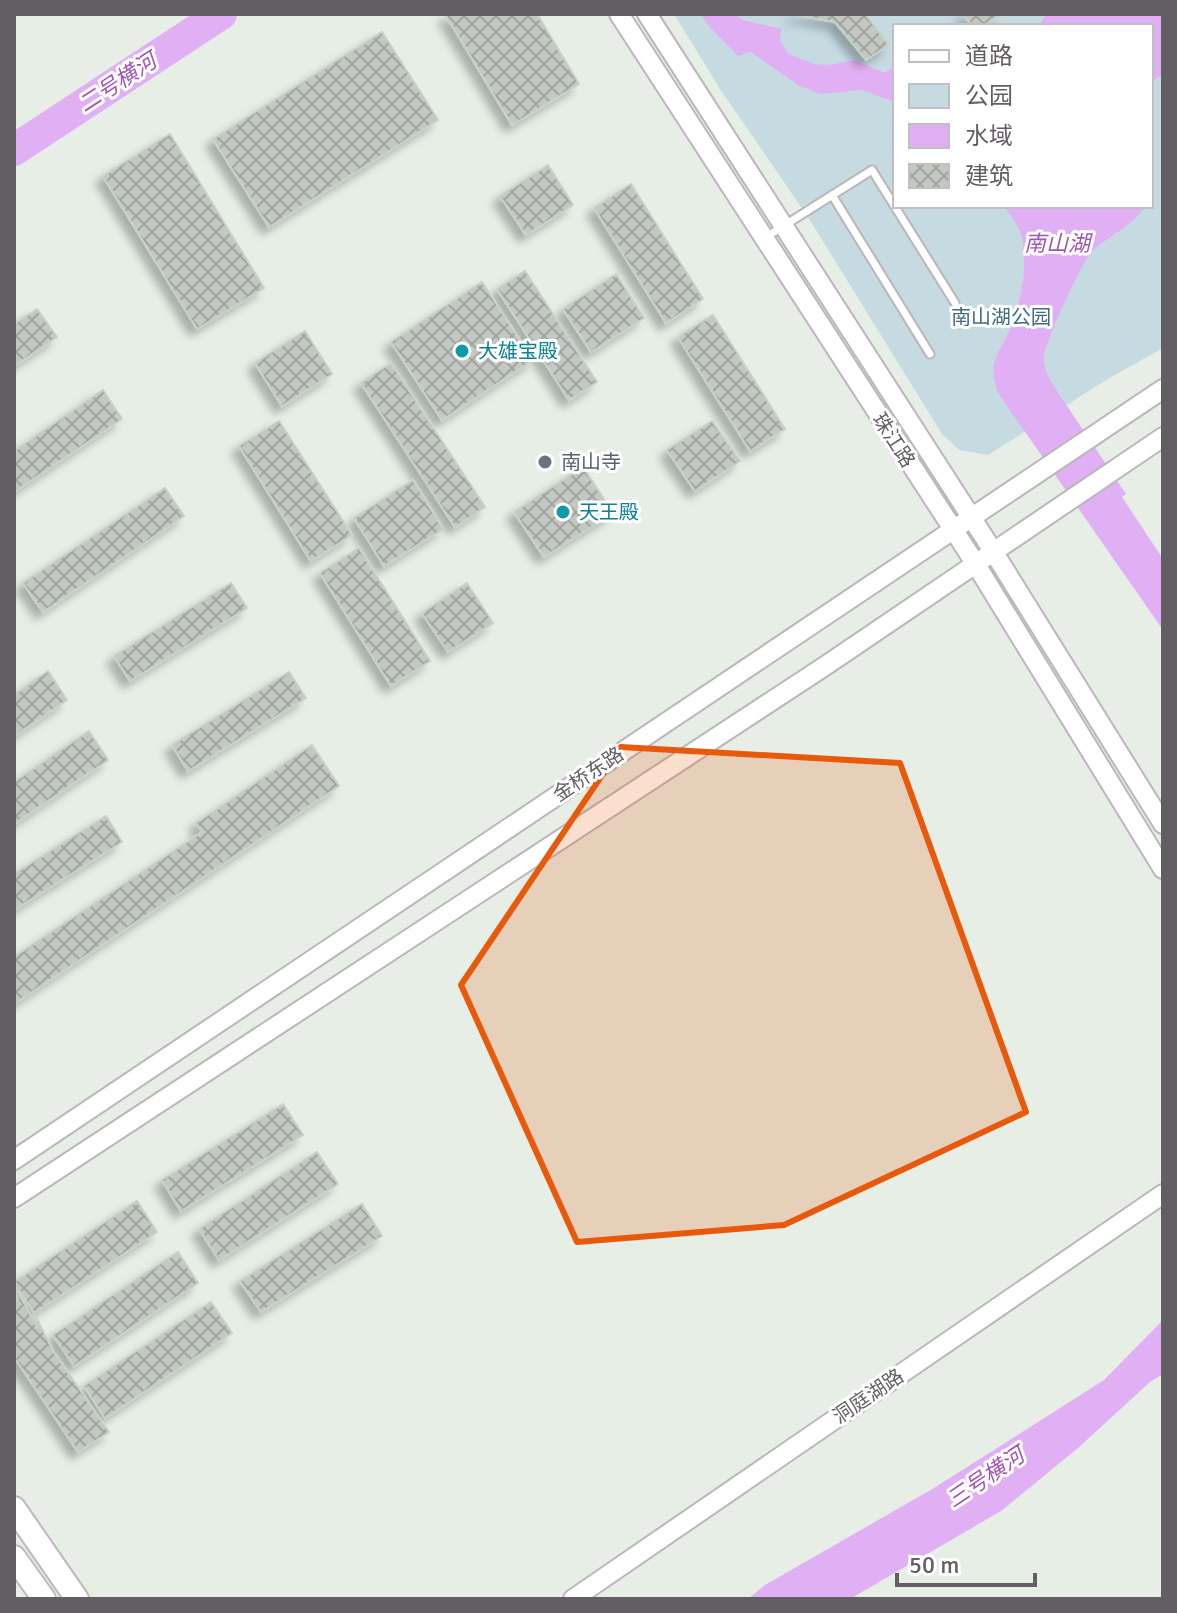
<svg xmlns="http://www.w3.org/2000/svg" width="1177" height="1613" viewBox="0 0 1177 1613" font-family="Signika,'Noto Sans SC',sans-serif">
  <defs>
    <pattern id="building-cross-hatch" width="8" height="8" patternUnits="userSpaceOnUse" patternTransform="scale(2)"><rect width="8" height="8" fill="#c3c9c2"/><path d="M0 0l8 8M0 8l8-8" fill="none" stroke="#a2a6a1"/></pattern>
    <filter id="shadow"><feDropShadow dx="-7" dy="7" stdDeviation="4" flood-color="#0004"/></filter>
  </defs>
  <rect width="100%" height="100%" fill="#e6eee6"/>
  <!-- park -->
  <path fill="#c6dae2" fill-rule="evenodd" d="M674,14H1163V348L1106,380L988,455L959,450L942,434L808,217L720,89ZM895,26H1151V206H895Z"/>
  <!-- water -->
  <g fill="#e1b0f4">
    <path d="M701,14H735L743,20L781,29L780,41L789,54L814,64L830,65L854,60L885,73L895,66V102L862,90L820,94L798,85L751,52L738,56C725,41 711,32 701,14Z"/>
    <polygon points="1046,14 1163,14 1163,75 1151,81 1151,26 1039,26"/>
    <path d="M1004,206H1145C1132,226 1111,235 1093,250C1083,259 1045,343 1044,356C1043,367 1048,375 1053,385L1126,494L1122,497L1163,559V630L998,393C987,362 998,356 1010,329C1021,302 1028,268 1022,238C1020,227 1010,215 1004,206Z"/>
    <polygon points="1163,1320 1163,1374 1150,1382 1078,1448 1001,1511 850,1599 748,1599 765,1585 934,1488 1104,1380"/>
  </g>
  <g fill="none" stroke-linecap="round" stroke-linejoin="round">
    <!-- river -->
    <polyline stroke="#e1b0f4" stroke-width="32" points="14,150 221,14"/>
  </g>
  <!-- building -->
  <g fill="url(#building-cross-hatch)" stroke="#c5d2c5" stroke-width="2" filter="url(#shadow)">
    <polygon points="445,14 537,14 579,84 512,125"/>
    <polygon points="791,14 865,14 889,45 866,60 835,22"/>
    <polygon points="963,14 1000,14 984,26 972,26"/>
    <polygon points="382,32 438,120 269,227 213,139"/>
    <polygon points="170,134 264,288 197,329 103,176"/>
    <polygon points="548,165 573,205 526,235 500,196"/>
    <polygon points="631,184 703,299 666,323 594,208"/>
    <polygon points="525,271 597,382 569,400 497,289"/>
    <polygon points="616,274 644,318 591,352 563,309"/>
    <polygon points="482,282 533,360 442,420 391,342"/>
    <polygon points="37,309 57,337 14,366 14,324"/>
    <polygon points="713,315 785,429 750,451 678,337"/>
    <polygon points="305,331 332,374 282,406 255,363"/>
    <polygon points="391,363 485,507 455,527 361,383"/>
    <polygon points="103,390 122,419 14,492 14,451"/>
    <polygon points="279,421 352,535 311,561 239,446"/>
    <polygon points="712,421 740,461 695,491 667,450"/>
    <polygon points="583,467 613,513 544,557 514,512"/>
    <polygon points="413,480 443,529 384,566 354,518"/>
    <polygon points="165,488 184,516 43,612 23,583"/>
    <polygon points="359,548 430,661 391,686 320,573"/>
    <polygon points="231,583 247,608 130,681 114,656"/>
    <polygon points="467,583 493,623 448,652 422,613"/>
    <polygon points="48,671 67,700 14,736 14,695"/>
    <polygon points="289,672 306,698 188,771 172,745"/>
    <polygon points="89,731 108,760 14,824 14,782"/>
    <polygon points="312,745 339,786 14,1004 14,957 202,832 196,823"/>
    <polygon points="106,816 122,842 14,910 14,874"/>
    <polygon points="283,1104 303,1135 181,1211 162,1180"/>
    <polygon points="317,1152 338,1184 219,1260 199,1229"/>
    <polygon points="137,1201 157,1232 34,1313 14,1282"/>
    <polygon points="362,1204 382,1236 261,1312 240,1281"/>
    <polygon points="178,1252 198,1283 74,1366 53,1335"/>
    <polygon points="14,1284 38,1329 34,1313 53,1351 109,1432 78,1452 14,1357 14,1302 18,1299"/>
    <polygon points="211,1302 232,1333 105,1418 84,1386"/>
  </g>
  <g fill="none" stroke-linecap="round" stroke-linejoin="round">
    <!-- service casing -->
    <g stroke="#bbb6bb" stroke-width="11">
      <g id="service">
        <polyline points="832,195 930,354"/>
        <polyline points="766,237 872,170 955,303"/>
      </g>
    </g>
    <!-- tertiary casing -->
    <g stroke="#bbb6bb" stroke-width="22">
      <g id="tertiary">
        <polyline points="619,14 975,563 1163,869"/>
        <polyline points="647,14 993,551 1163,824"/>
        <polyline points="14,1160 1163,389"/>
        <polyline points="14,1198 825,666 1163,437"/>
        <polyline points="573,1599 1163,1194"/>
      </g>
    </g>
    <!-- secondary casing -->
    <g stroke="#bdb7be" stroke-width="26">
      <g id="secondary">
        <polyline points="14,1508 77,1599"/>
        <polyline points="14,1557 44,1599"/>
      </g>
    </g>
    <!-- service -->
    <use href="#service" stroke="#fff" stroke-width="7"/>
    <!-- tertiary -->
    <use href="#tertiary" stroke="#fff" stroke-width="18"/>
    <!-- secondary -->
    <use href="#secondary" stroke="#fff" stroke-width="22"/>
  </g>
  <!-- marked area -->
  <path fill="#e8590c" fill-opacity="0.2" stroke="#e8590c" stroke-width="6" stroke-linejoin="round" d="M621,747L900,763L1026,1112L784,1225L577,1242L461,985Z"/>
  <!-- markers -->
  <g fill="#0f9aa8" stroke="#fff" stroke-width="3">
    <circle cx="462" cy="351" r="8"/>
    <circle cx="563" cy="512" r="8"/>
  </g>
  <circle fill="#6b7280" stroke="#fff" stroke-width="3" cx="545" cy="462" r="8"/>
  <g text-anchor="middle" stroke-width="6" stroke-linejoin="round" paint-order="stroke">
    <!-- park labels -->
    <g font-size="20" fill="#416b80" stroke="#fff">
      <text x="1001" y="324">南山湖公园</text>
    </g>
    <!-- culture labels -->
    <g font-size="20" fill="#0d838f" stroke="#fff" text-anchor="start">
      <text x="478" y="358">大雄宝殿</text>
      <text x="579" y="519">天王殿</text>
    </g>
    <!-- street labels -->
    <g font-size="20" fill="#635e64" stroke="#fff">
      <text transform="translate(894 440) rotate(57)" y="7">珠江路</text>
      <text transform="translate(588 774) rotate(-34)" y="7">金桥东路</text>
      <text transform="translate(868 1396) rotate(-34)" y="7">洞庭湖路</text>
    </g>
    <!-- worship labels -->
    <g font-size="20" fill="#5b616d" stroke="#fff" text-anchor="start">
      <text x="561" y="469">南山寺</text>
    </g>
    <!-- water labels -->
    <g font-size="22" font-style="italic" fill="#a155b4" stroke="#fff">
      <text transform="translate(117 82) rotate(-33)" y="8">二号横河</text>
      <text x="1057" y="251">南山湖</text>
      <text transform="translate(985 1477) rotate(-34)" y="8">三号横河</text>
    </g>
  </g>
  <!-- border -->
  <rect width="1177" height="1613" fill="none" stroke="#635e64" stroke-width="32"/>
  <!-- legend -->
  <rect x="893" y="24" width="260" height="184" fill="#ffffff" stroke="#c1bfc1" stroke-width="2"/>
  <rect x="909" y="50" width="40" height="12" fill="#ffffff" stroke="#c1bfc1" stroke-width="2"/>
  <text x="965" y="64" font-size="24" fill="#635e64">道路</text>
  <rect x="909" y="84" width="40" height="24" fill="#c6dae2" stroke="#c1bfc1" stroke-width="2"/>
  <text x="965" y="104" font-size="24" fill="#635e64">公园</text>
  <rect x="909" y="124" width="40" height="24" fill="#e1b0f4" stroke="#c1bfc1" stroke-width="2"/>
  <text x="965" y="144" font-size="24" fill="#635e64">水域</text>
  <rect x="909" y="164" width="40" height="24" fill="url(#building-cross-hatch)" stroke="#c1bfc1" stroke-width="2"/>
  <text x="965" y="184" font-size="24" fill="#635e64">建筑</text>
  <!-- scale -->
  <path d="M897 1573v12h138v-12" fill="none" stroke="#635e64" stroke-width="4"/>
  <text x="909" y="1573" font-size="24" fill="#635e64" stroke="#ffffff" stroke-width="6" paint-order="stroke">50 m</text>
</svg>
